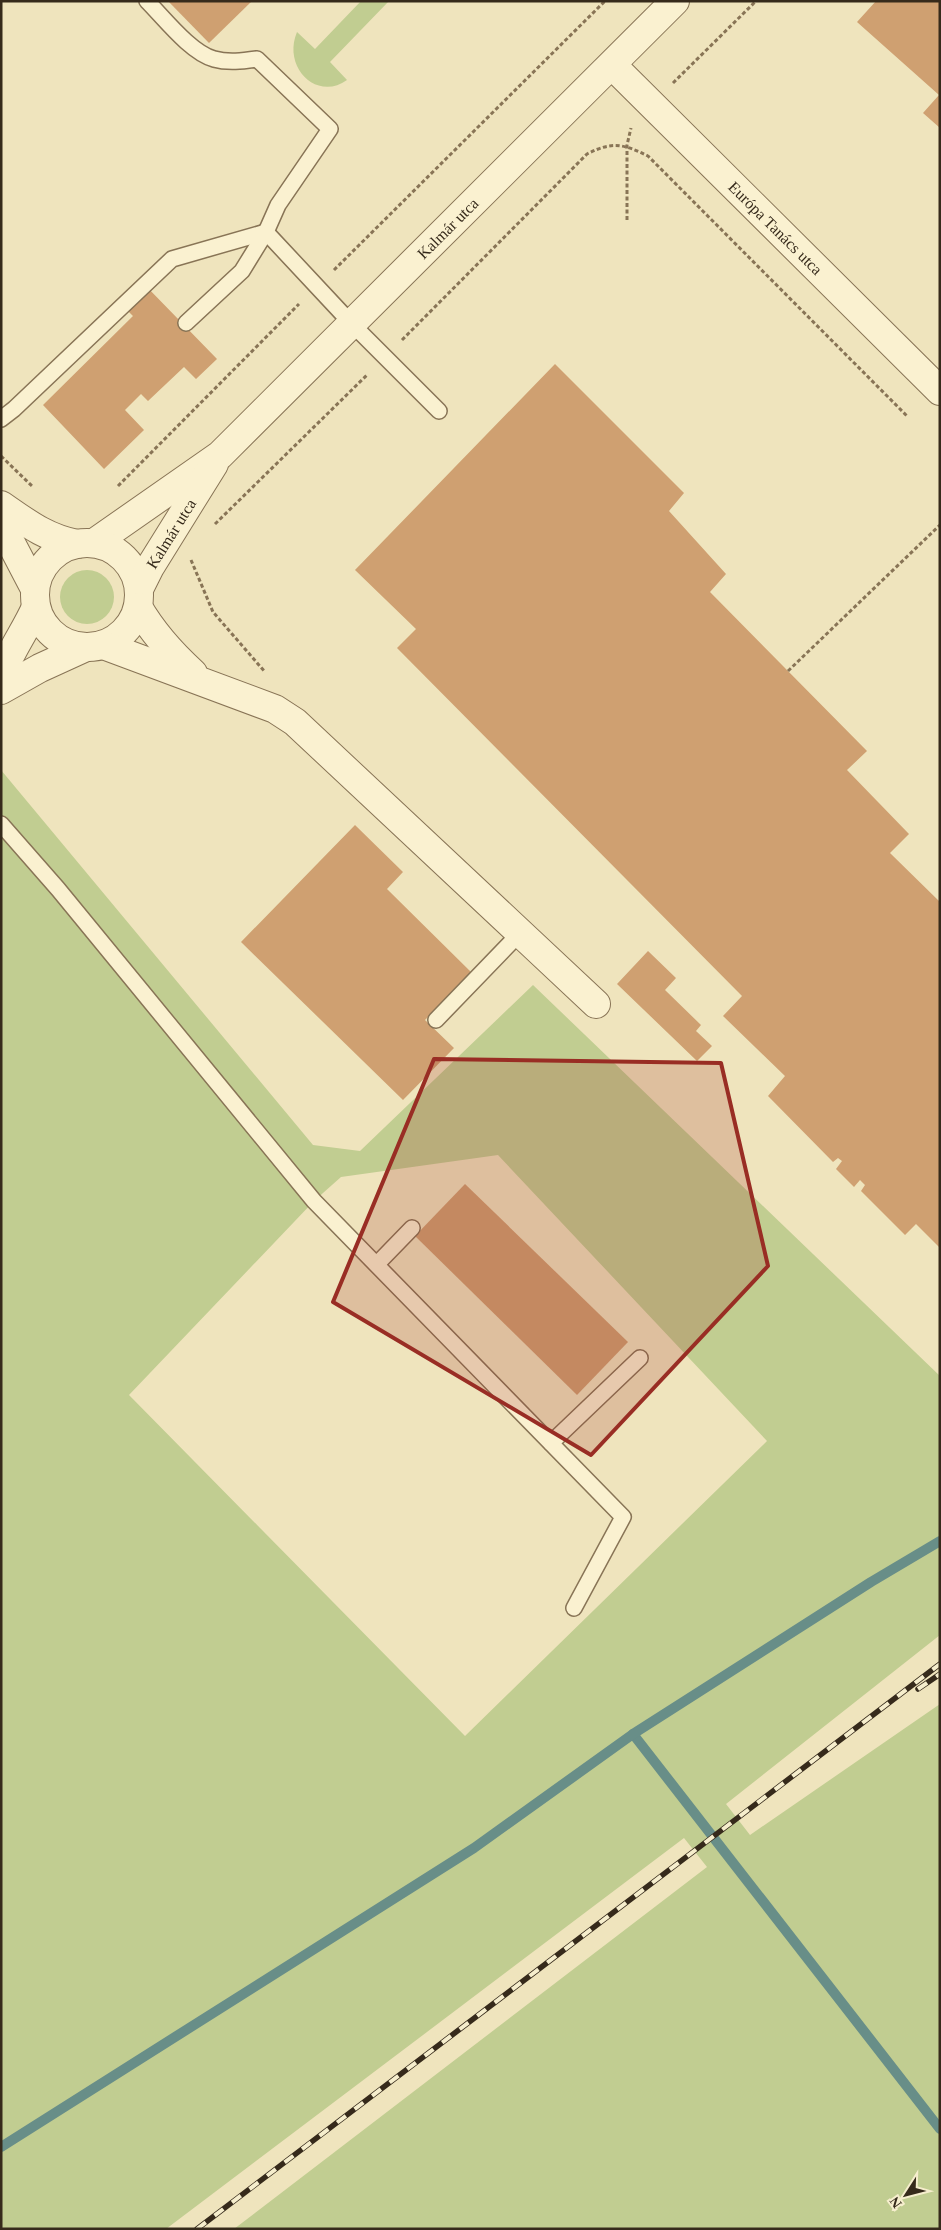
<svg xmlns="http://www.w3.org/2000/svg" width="941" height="2230" viewBox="0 0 941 2230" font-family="'Times New Roman',serif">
  <rect width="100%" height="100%" fill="#efe4bd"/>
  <!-- green -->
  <g fill="#c1cd91" fill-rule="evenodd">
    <path d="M361,1H389L330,62L347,80C317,102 282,67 297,32L315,49Z"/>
    <circle cx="87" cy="597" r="27"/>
    <path d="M1,770L313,1145L360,1151L533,985L940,1376V1635L726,1804L750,1835L940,1704V2229H234L707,1867L684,1838L166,2229H1ZM498,1155L767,1441L465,1736L129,1395L314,1201L341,1177Z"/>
  </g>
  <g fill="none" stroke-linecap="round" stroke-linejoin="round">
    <!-- stream -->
    <g stroke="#688e88" stroke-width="10">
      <polyline points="633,1734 940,2129"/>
      <polyline points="1,2147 474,1848 633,1734 871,1582 940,1541"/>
    </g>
  </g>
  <!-- building -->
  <g fill="#cfa071">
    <polygon points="168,1 252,1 209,43"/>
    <polygon points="876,1 940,1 940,128 923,113 939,95 857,22"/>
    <polygon points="144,284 217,359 196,379 184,367 148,401 141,394 125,410 144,430 104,469 43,405 133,316 122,305"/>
    <polygon points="555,364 684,493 669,511 726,574 710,592 867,751 847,770 909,834 890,853 940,902 940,1248 916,1224 905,1235 861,1191 865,1185 860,1180 854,1187 836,1169 842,1161 838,1158 833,1162 768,1096 785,1076 723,1016 742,996 397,648 416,629 355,570"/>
    <polygon points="355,825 403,872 387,889 472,973 425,1020 454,1048 403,1100 241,942"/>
    <polygon points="648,951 676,978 665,990 701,1025 696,1031 712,1046 697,1061 617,984"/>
    <polygon points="465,1184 628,1342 577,1395 415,1236"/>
  </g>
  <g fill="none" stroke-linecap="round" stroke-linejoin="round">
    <!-- lane casing -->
    <g stroke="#887456" stroke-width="18">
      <g id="lane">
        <path d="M147,1C164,18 191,53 214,59C228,63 243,61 257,59L330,129L278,205L266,232L242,271L186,323"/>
        <polyline points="266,232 351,323 439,411"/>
        <polyline points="1,419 14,409 172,259 266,232"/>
        <polyline points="1,824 58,889 314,1201 623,1517 574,1608"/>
        <polyline points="436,1020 519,934"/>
        <polyline points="377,1264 412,1228"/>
        <polyline points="551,1443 640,1358"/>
      </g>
    </g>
    <!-- street casing -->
    <g stroke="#887456" stroke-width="30">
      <g id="street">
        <path id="s1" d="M612,65L940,391"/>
        <path d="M1,505C27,523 46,538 77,544"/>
        <polyline points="1,524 35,589"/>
        <path id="s2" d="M94,543L220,455L675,1"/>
        <circle cx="87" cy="595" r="52"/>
        <path id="s3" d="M139,589L150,567L214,464"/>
        <path d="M138,607C153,633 171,653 193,673"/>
        <polyline points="103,645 275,709 295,722 596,1004"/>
        <path d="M1,676C10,651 26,630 36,607"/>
        <polyline points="1,690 40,668 86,647"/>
      </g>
    </g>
    <!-- path -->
    <g stroke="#887456" stroke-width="3" stroke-dasharray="4 2.5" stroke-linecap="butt">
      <polyline points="673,83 756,1"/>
      <polyline points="627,220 627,145 631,128"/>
      <polyline points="334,270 605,1"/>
      <path d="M402,340L587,154C612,141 624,144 648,156L908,417"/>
      <polyline points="1,456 33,487"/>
      <polyline points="118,486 299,304"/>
      <polyline points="215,524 368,374"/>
      <polyline points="191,560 213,612 265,672"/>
      <polyline points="788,671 940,525"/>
    </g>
    <!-- lane -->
    <use href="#lane" stroke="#faf1d0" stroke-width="15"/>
    <!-- street -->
    <use href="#street" stroke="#faf1d0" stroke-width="28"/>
    <!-- rail casing -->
    <g stroke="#362a1b" stroke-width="5.5">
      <g id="rail">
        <polyline points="918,1689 940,1674"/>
        <polyline points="197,2229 940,1664"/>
      </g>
    </g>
    <!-- rail -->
    <use href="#rail" stroke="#f6eecd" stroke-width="4" stroke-dasharray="11" stroke-linecap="butt"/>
  </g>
  <!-- marked area -->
  <path fill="#992d24" fill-opacity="0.2" stroke="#992d24" stroke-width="4" stroke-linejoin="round" d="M434,1059L721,1063L768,1266L591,1455L333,1302Z"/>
  <g text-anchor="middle" stroke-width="5" stroke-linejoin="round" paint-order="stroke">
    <!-- street labels -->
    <g font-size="16" fill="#362a1b" stroke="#f6eecd">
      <text dy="6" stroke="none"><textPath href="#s1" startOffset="231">Európa Tanács utca</textPath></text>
      <text dy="6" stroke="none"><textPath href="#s2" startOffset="475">Kalmár utca</textPath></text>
      <text dy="6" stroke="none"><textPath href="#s3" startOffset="64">Kalmár utca</textPath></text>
    </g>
  </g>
  <!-- border -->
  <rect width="941" height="2230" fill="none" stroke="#362a1b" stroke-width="5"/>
  <!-- north arrow -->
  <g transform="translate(906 2195) rotate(234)" stroke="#f6eecd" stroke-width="4" paint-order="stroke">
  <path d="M0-4L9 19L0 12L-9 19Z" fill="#362a1b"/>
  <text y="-8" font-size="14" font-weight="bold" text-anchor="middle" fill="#362a1b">N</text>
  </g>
</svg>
